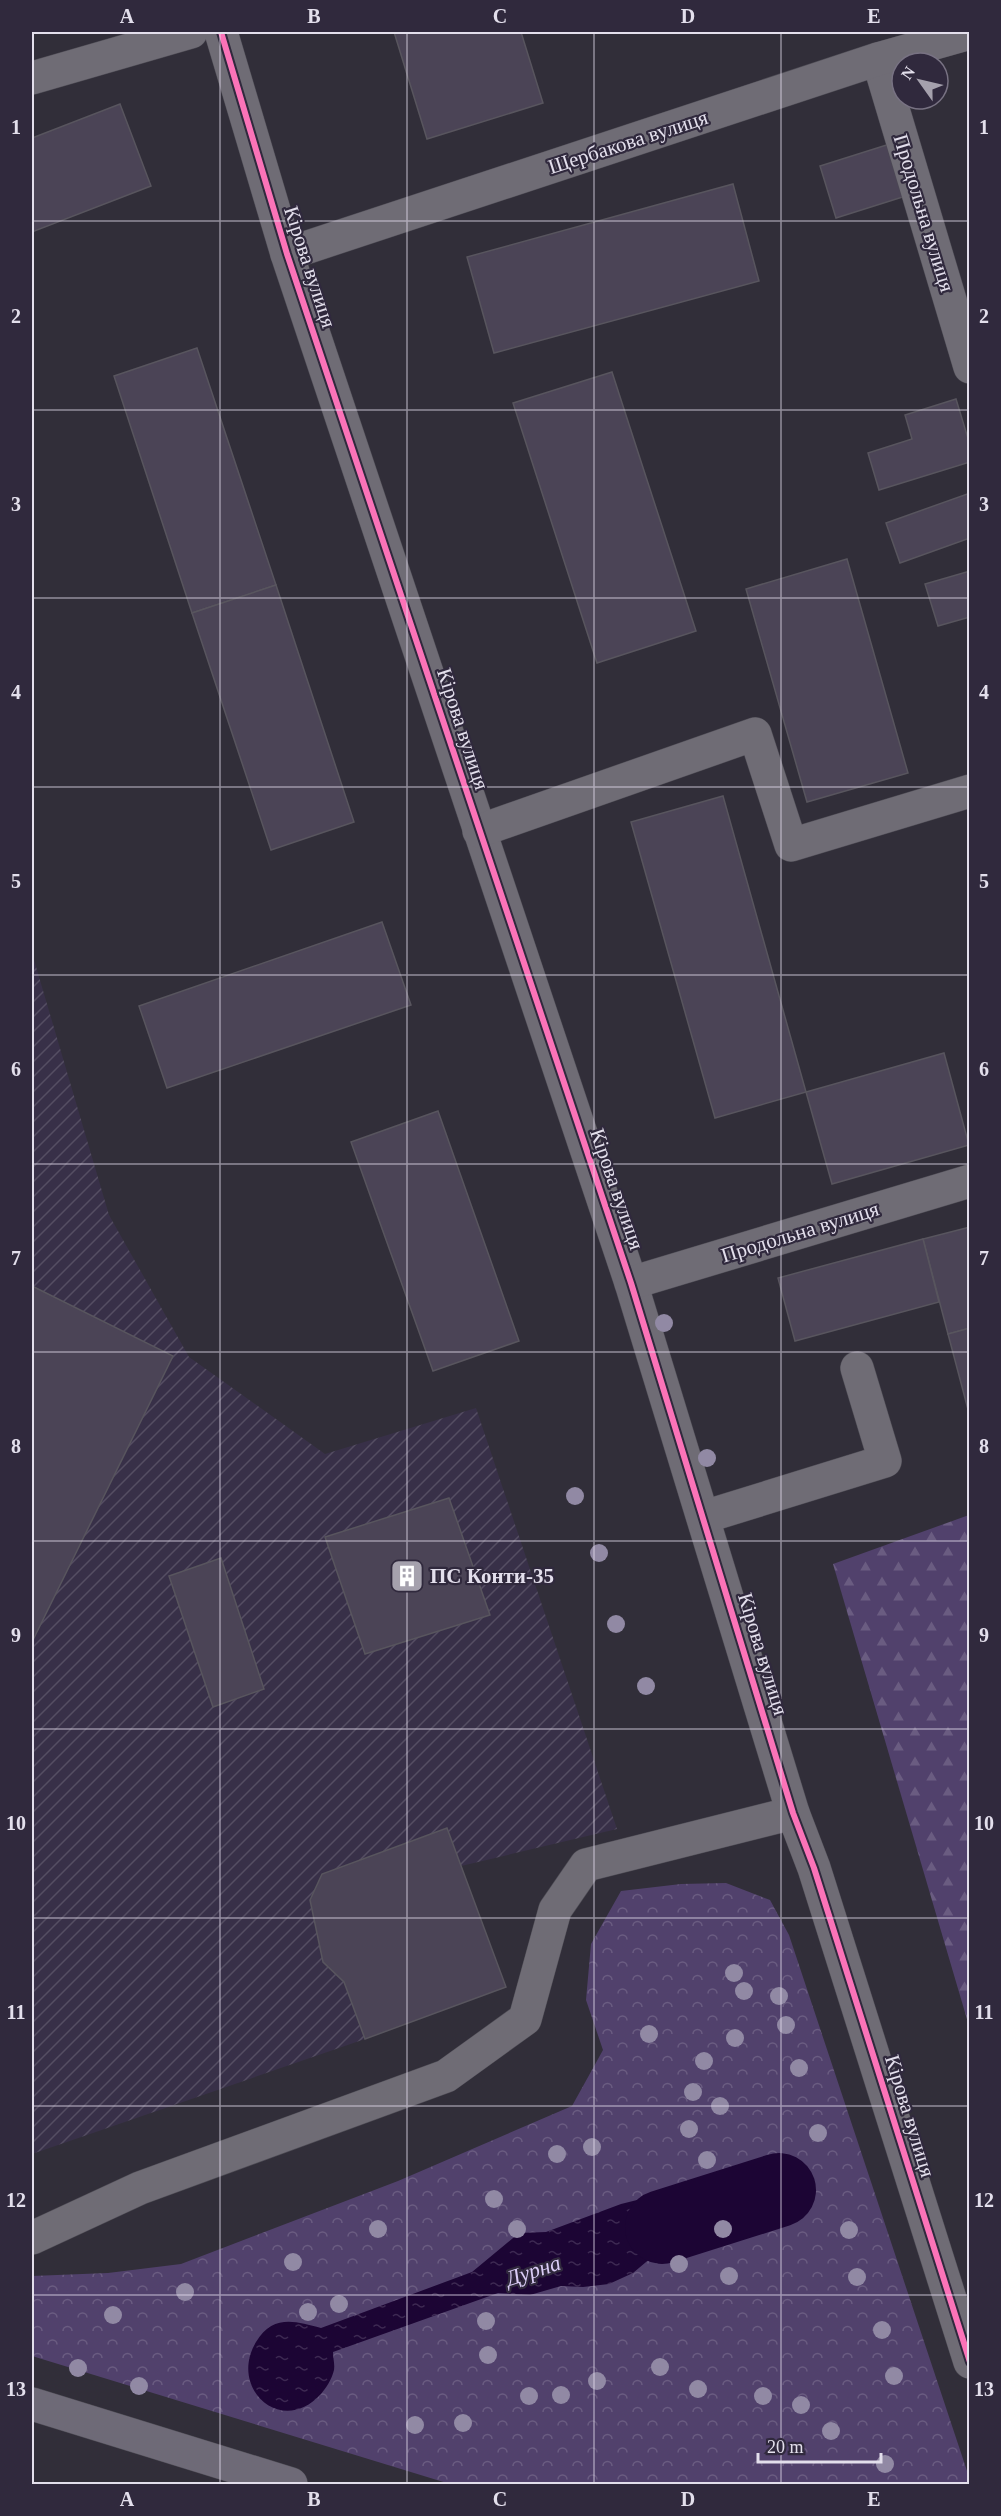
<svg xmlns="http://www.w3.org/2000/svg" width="1001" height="2516" viewBox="0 0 1001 2516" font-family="Georgia,serif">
  <defs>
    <pattern id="industrial-furrows" width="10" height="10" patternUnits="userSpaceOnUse" patternTransform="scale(1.5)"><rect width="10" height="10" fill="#383048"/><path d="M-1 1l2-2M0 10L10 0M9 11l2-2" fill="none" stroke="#554e63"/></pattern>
    <pattern id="forest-firs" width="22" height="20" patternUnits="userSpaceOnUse" patternTransform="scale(1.5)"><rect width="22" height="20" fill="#51416c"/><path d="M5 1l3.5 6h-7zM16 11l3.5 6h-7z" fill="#6a5c81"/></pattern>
    <pattern id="park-crowns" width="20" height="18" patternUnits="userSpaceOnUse" patternTransform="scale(1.5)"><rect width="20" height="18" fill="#51416c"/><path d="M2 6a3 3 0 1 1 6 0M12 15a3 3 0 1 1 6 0" fill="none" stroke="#6a5c81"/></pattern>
    <pattern id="water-ripples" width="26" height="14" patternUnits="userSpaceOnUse" patternTransform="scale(1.5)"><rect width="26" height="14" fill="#1c0534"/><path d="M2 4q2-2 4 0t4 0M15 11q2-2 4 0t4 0" fill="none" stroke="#3d2952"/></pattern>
  </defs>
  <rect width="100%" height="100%" fill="#312e39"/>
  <!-- industrial -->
  <polygon fill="url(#industrial-furrows)" points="32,953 109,1215 189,1357 325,1454 476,1408 617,1829 461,1866 506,1987 365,2039 32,2154"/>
  <!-- forest -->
  <polygon fill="url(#forest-firs)" points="969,1515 970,1515 969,2026 833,1564"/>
  <!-- park -->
  <polygon fill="url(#park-crowns)" points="726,1883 770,1900 789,1935 969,2477 969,2484 450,2484 32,2356 32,2276 108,2273 181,2264 398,2181 572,2106 603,2050 586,2000 591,1944 621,1891 681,1884"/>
  <!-- water -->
  <path fill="url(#water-ripples)" d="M713,2181L728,2191L755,2184L761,2209L736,2217L728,2233L652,2257L633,2273L609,2284L583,2287L561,2286L530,2295L498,2293L333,2352C333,2358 335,2365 334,2370C332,2379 326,2388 321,2394C282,2437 228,2389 256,2342C273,2314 295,2321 321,2328L472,2272L519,2233L546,2232L621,2204Z"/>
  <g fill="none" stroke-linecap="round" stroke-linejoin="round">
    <!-- river -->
    <polyline stroke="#1c0534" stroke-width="74" points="662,2227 779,2190"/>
  </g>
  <!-- building -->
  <g fill="#4b4456" stroke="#58555e" stroke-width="1.5">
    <polygon points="394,32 521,32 543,103 427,139"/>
    <polygon points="120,104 151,186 32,232 32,138"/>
    <polygon points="893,143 909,195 836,218 820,166"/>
    <polygon points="733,184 759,281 494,353 467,257"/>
    <polygon points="197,348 276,585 192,613 114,376"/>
    <polygon points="612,372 696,631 597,663 513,403"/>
    <polygon points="956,399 970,445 970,462 879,490 868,453 912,439 905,415"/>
    <polygon points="970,493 970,538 900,563 886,523"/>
    <polygon points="847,559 908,773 807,802 746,589"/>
    <polygon points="970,571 970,617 938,626 925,584"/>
    <polygon points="276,585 354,822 271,850 192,613"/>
    <polygon points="723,796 806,1092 715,1118 631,822"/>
    <polygon points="382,922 411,1005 167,1088 139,1006"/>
    <polygon points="944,1053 969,1145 832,1184 806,1092"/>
    <polygon points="438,1111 519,1341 433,1371 351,1142"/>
    <polygon points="970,1227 970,1328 948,1334 923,1239"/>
    <polygon points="923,1239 939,1302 795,1341 778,1278"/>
    <polygon points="32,1286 173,1356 32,1642"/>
    <polygon points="970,1328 970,1417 948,1334"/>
    <polygon points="449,1498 490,1615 365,1654 325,1537"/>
    <polygon points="221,1558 264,1689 213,1707 169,1576"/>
    <polygon points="447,1828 506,1987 365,2039 344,1982 323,1962 310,1900 322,1874"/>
  </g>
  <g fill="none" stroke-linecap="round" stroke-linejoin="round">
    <!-- minor casing -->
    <g stroke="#4e4c55" stroke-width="34">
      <g id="minor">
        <polyline points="221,32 287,254 631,1283 793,1813 814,1868 970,2362"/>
        <polyline points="878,59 970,367"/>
        <polyline points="32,78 191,32"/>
        <polyline points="287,254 878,59 970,33"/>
        <polyline points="479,831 755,734 791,845 970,791"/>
        <polyline points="631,1283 970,1181"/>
        <polyline points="704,1517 885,1461 857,1368"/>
        <polyline points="32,2238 140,2188 446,2076 525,2019 555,1910 586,1865 793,1813"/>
      </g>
    </g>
    <!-- major casing -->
    <g stroke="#4e4c55" stroke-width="34">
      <polyline id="major" points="32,2404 291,2484"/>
    </g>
    <!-- minor -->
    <use href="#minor" stroke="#6f6c75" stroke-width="33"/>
    <!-- major -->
    <use href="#major" stroke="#6e6a77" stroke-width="33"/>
    <!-- cycleway casing -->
    <g stroke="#30293d" stroke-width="10">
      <polyline id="cycleway" points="221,32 287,254 631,1283 793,1813 814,1868 970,2362"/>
    </g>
    <!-- cycleway -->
    <use href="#cycleway" stroke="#fb73b8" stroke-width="6"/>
  </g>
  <!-- trees -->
  <g fill="#9189a4">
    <circle cx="664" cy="1323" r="9"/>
    <circle cx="707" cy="1458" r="9"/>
    <circle cx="575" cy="1496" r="9"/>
    <circle cx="599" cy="1553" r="9"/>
    <circle cx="616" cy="1624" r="9"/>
    <circle cx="646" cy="1686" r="9"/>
    <circle cx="734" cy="1973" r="9"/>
    <circle cx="744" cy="1991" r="9"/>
    <circle cx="779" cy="1996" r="9"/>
    <circle cx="786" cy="2025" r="9"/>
    <circle cx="649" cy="2034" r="9"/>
    <circle cx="735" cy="2038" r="9"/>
    <circle cx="704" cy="2061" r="9"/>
    <circle cx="799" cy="2068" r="9"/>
    <circle cx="693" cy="2092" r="9"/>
    <circle cx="720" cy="2106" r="9"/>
    <circle cx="689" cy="2129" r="9"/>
    <circle cx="818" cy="2133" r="9"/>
    <circle cx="592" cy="2147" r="9"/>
    <circle cx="557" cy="2154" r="9"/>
    <circle cx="707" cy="2160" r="9"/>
    <circle cx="494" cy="2199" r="9"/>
    <circle cx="378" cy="2229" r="9"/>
    <circle cx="517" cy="2229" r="9"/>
    <circle cx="723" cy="2229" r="9"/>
    <circle cx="849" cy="2230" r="9"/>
    <circle cx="293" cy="2262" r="9"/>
    <circle cx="679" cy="2264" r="9"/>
    <circle cx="729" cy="2276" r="9"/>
    <circle cx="857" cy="2277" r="9"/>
    <circle cx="185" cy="2292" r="9"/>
    <circle cx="339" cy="2304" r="9"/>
    <circle cx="308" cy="2312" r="9"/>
    <circle cx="113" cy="2315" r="9"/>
    <circle cx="486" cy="2321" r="9"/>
    <circle cx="882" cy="2330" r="9"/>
    <circle cx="488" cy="2355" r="9"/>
    <circle cx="660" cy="2367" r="9"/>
    <circle cx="78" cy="2368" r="9"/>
    <circle cx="894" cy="2376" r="9"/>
    <circle cx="597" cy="2381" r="9"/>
    <circle cx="139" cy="2386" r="9"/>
    <circle cx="698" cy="2389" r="9"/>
    <circle cx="561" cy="2395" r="9"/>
    <circle cx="529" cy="2396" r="9"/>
    <circle cx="763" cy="2396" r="9"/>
    <circle cx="801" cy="2405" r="9"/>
    <circle cx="463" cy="2423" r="9"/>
    <circle cx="415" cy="2425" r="9"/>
    <circle cx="831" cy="2431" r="9"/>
    <circle cx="885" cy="2464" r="9"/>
  </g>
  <!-- grid -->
  <path fill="none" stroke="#e3dfec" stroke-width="1.5" stroke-opacity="0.55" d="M220,32V2484M407,32V2484M594,32V2484M781,32V2484M32,221H970M32,410H970M32,598H970M32,787H970M32,975H970M32,1164H970M32,1352H970M32,1541H970M32,1729H970M32,1918H970M32,2106H970M32,2295H970"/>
  <!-- icons -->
  <defs>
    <g id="building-square" transform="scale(1.725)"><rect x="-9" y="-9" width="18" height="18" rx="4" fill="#a5a1ad" stroke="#30293d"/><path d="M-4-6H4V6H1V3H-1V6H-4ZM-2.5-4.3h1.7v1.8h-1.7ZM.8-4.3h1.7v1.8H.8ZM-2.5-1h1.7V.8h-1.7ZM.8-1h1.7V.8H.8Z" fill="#fff"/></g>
  </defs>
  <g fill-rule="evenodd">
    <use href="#building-square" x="407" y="1576"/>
  </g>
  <g text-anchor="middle" stroke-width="4.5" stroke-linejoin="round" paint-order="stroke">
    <!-- street labels -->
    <g font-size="21" fill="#e3dfec" stroke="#30293d">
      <text transform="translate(628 142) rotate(-18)" y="7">Щербакова вулиця</text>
      <text transform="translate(924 213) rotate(73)" y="7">Продольна вулиця</text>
      <text transform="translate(310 267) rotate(72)" y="7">Кірова вулиця</text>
      <text transform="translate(463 729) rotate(72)" y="7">Кірова вулиця</text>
      <text transform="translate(617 1189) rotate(71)" y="7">Кірова вулиця</text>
      <text transform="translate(800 1232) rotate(-17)" y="7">Продольна вулиця</text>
      <text transform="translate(763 1654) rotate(73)" y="7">Кірова вулиця</text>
      <text transform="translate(910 2116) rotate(73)" y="7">Кірова вулиця</text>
    </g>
    <!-- poi labels -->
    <g font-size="21" font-weight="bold" fill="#e3dfec" stroke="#30293d" text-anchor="start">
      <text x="430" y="1583">ПС Конти-35</text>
    </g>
    <!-- water labels -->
    <g font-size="22" font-style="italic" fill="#dbcdf7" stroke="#30293d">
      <text transform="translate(533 2270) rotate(-18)" y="8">Дурна</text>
    </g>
  </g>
  <!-- border -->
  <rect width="1001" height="2516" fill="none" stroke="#30293d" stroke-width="66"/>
  <!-- north arrow -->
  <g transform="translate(920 81) rotate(304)"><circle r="28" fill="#30293d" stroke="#787283" stroke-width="1.5"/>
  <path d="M0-4.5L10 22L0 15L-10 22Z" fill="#a5a1ad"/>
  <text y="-9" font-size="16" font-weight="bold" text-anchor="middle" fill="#e3dfec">N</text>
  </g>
  <!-- scale -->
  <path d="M758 2453v9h123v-9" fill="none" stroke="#e3dfec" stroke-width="3"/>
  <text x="767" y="2453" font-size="18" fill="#e3dfec" stroke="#30293d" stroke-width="4.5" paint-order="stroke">20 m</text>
  <rect x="33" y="33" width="935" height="2450" fill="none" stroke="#e3dfec" stroke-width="2"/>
  <g font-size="20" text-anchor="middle" font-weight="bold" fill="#e3dfec">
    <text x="127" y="23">A</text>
    <text x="314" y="23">B</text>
    <text x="500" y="23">C</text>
    <text x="688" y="23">D</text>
    <text x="874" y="23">E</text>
    <text x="16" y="134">1</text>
    <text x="984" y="134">1</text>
    <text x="16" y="323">2</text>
    <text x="984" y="323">2</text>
    <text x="16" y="511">3</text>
    <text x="984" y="511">3</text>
    <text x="16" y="699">4</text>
    <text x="984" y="699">4</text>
    <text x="16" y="888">5</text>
    <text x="984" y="888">5</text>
    <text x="16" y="1076">6</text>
    <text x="984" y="1076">6</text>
    <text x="16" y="1265">7</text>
    <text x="984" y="1265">7</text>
    <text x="16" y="1453">8</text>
    <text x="984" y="1453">8</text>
    <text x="16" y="1642">9</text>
    <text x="984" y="1642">9</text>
    <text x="16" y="1830">10</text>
    <text x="984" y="1830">10</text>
    <text x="16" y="2019">11</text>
    <text x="984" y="2019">11</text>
    <text x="16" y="2207">12</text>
    <text x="984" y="2207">12</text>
    <text x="16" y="2396">13</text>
    <text x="984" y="2396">13</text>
    <text x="127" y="2506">A</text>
    <text x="314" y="2506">B</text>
    <text x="500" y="2506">C</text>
    <text x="688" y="2506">D</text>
    <text x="874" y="2506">E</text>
  </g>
</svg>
